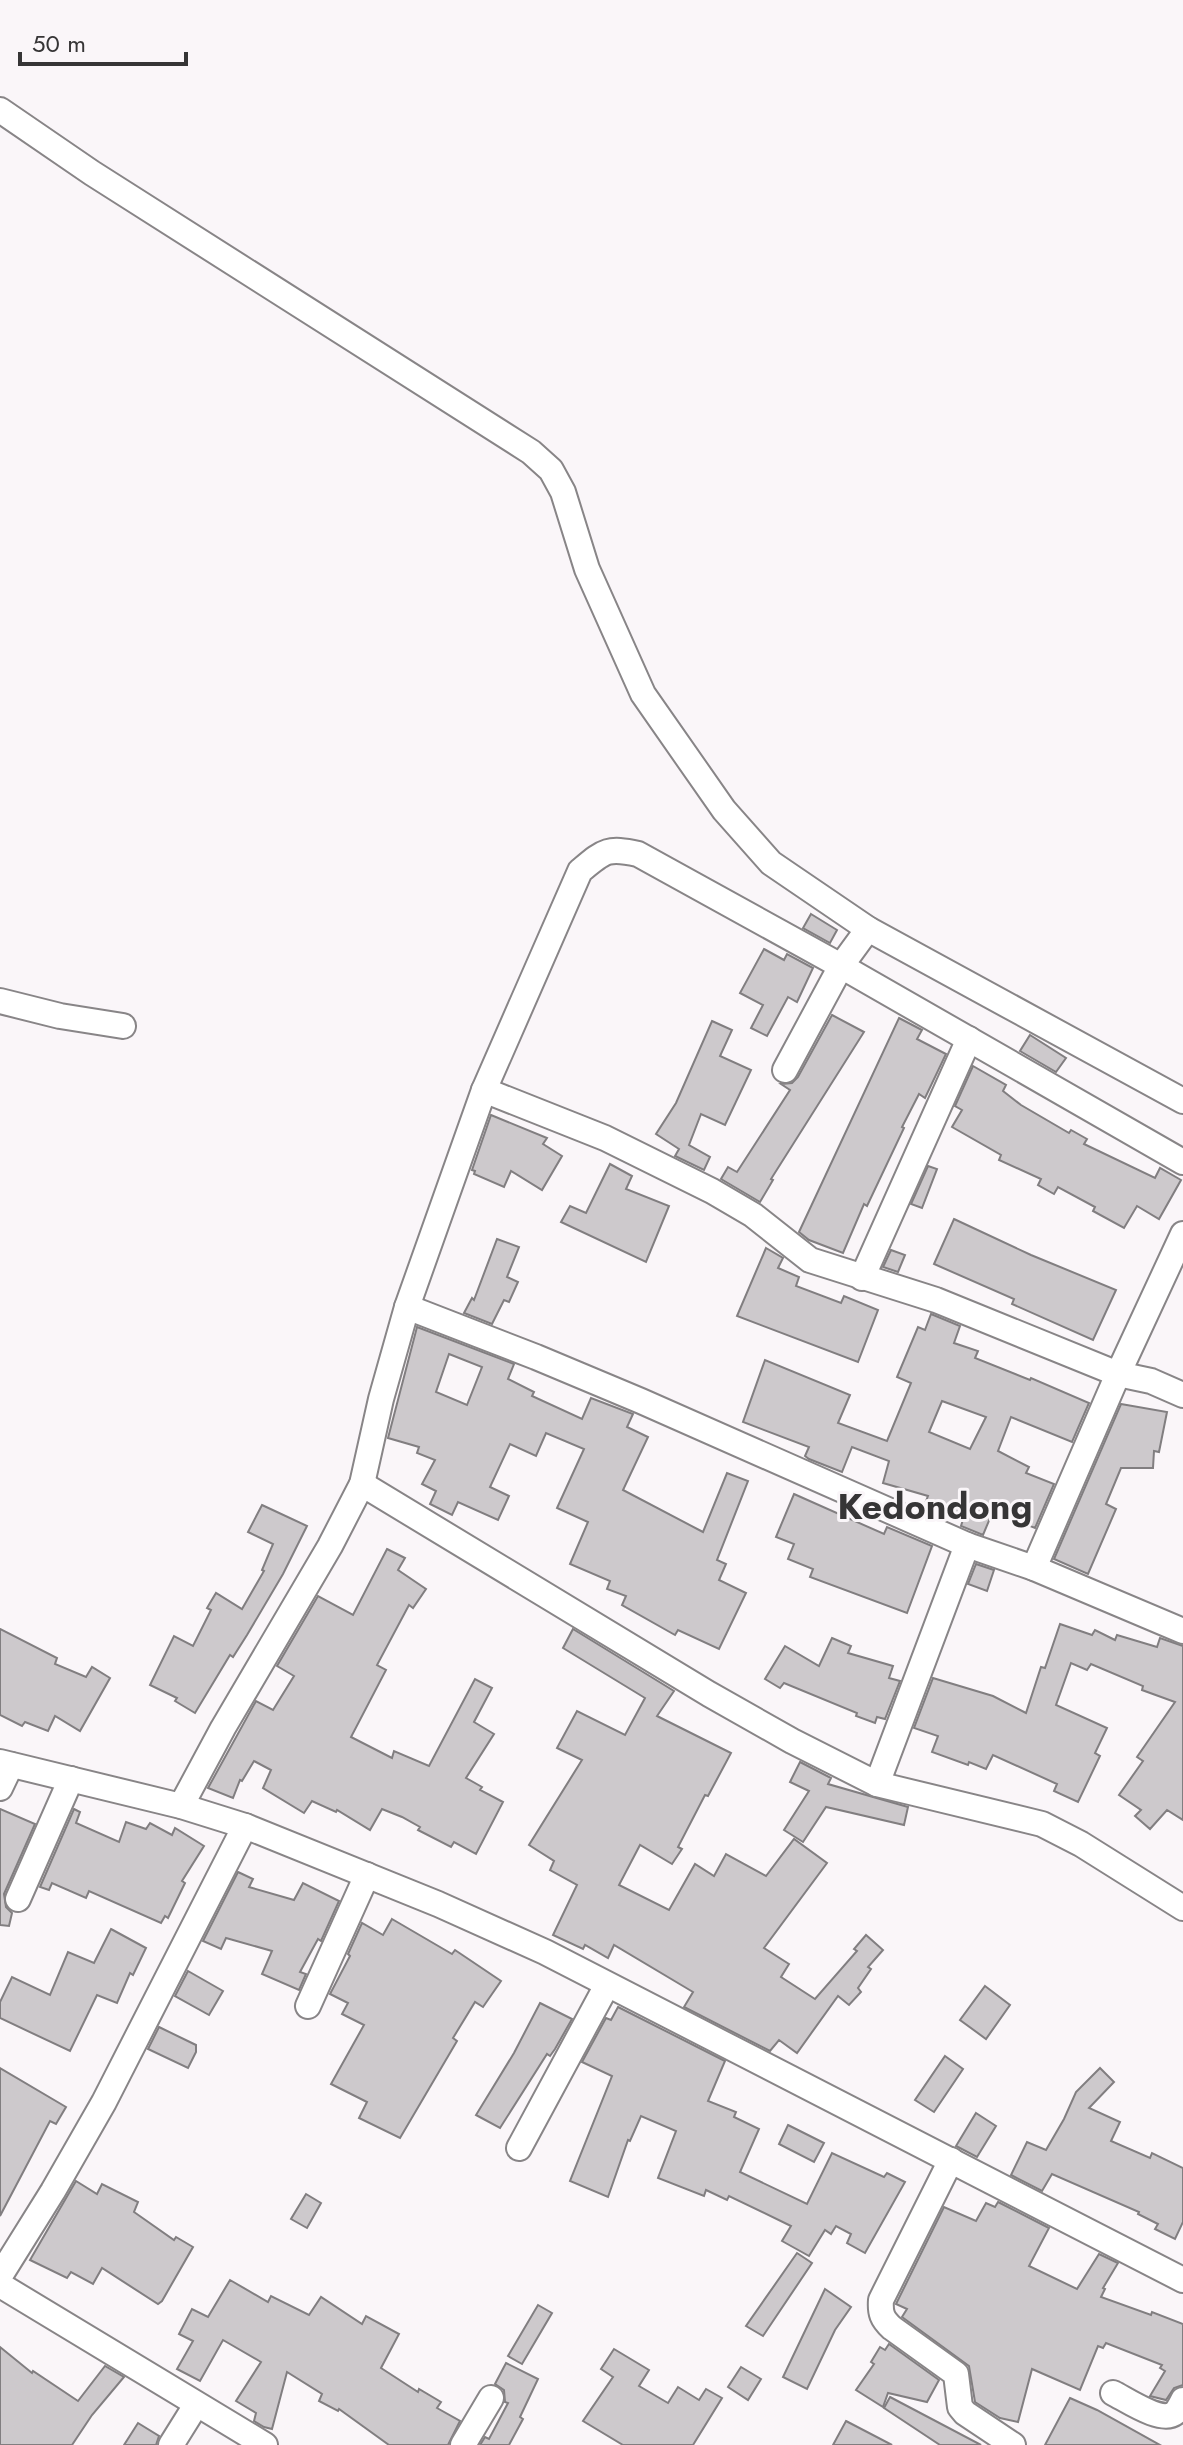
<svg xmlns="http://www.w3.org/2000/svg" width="1183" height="2445" viewBox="0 0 1183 2445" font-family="Jost,sans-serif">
  <rect width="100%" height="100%" fill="#faf6f9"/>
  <!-- building -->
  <g fill="#cdc9cc" stroke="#817e80" stroke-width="2" fill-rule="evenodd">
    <polygon points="811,914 837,930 830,943 803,928"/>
    <polygon points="764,949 784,960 787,954 813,968 797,1002 788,997 767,1036 751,1028 763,1005 740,993"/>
    <polygon points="832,1015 864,1032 771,1179 773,1180 760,1202 721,1179 728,1167 737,1172 790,1090 781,1084 792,1083 798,1077"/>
    <polygon points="899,1018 922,1030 917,1039 946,1054 925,1098 919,1094 902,1127 904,1128 867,1206 864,1204 843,1253 809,1240 799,1232"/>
    <polygon points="712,1021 732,1030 720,1056 751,1070 725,1125 701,1114 689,1145 710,1157 704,1170 675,1156 679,1149 656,1134 676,1103"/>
    <polygon points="1030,1035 1066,1058 1056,1072 1020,1051"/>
    <polygon points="973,1066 1006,1085 1003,1091 1021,1105 1069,1133 1071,1130 1087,1139 1084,1144 1155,1178 1160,1168 1181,1180 1159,1219 1137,1206 1124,1228 1093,1211 1095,1207 1058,1187 1054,1194 1038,1185 1041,1179 999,1160 1001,1155 952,1127 962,1110 955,1106"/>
    <polygon points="491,1115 547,1138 543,1144 562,1156 542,1190 511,1171 504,1187 474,1174 475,1171 472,1170"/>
    <polygon points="610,1164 632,1176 626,1189 669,1206 646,1262 561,1222 570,1206 586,1213"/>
    <polygon points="928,1166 937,1169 922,1208 911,1204"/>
    <polygon points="954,1219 1031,1255 1116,1290 1093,1340 1012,1304 1014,1299 934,1264"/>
    <polygon points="497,1239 519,1247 507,1277 518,1282 509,1302 504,1300 492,1324 464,1313 472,1298 474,1300"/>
    <polygon points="766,1248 783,1258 778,1268 799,1277 796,1286 841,1303 844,1296 878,1310 858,1362 737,1316"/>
    <polygon points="891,1250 905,1255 898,1272 883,1267"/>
    <path d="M931,1314L960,1326L954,1343L978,1351L975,1358L1030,1380L1031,1378L1089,1403L1072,1442L1011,1417L998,1451L1029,1467L1026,1473L1054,1484L1035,1528L993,1511L983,1535L961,1526L964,1516L926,1501L928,1496L883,1483L889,1461L852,1447L842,1472L809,1459L805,1456L809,1447L743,1422L765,1360L850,1395L838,1423L887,1441L911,1383L897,1377L918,1327L925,1330ZM942,1401L986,1417L970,1449L929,1432Z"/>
    <path d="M417,1327L514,1364L508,1379L534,1392L532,1396L582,1419L591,1398L633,1414L627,1427L648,1437L623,1490L703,1532L727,1473L748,1481L717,1560L726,1564L719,1580L746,1593L719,1649L678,1630L675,1635L622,1605L626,1596L607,1589L610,1581L570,1564L588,1522L557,1508L584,1449L546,1433L536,1456L510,1444L490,1487L509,1496L498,1520L458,1502L452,1515L430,1504L436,1491L422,1484L435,1460L417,1453L419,1447L388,1438ZM449,1354L482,1367L467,1405L436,1392Z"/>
    <polygon points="1121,1404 1167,1412 1159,1452 1154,1451 1153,1468 1121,1468 1106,1504 1116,1509 1088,1574 1054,1559"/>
    <polygon points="794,1494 884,1534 887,1527 932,1546 907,1613 810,1577 813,1569 788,1559 794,1544 776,1537"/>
    <polygon points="262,1505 307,1526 283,1574 247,1635 233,1657 230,1655 195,1713 175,1701 177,1698 150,1685 174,1636 193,1646 211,1610 207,1608 216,1593 242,1609 264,1571 262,1570 273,1544 248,1532"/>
    <polygon points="387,1549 405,1558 398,1570 426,1589 413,1608 409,1605 377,1665 386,1670 351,1737 392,1758 394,1751 429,1766 475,1679 492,1688 474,1722 494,1734 466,1778 482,1787 480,1790 503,1802 476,1854 454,1842 451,1847 418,1830 420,1827 402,1817 382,1809 370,1830 337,1810 336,1812 312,1801 304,1813 263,1788 271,1770 254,1761 242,1781 240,1780 233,1798 208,1788 256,1701 273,1710 294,1676 277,1666 318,1596 353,1615"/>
    <polygon points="976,1564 994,1570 987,1591 968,1584"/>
    <polygon points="1060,1624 1092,1635 1095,1630 1115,1640 1117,1635 1157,1647 1160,1638 1183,1646 1183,1820 1167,1810 1150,1829 1135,1816 1141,1810 1119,1795 1143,1761 1137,1757 1175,1702 1142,1690 1143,1686 1091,1664 1087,1670 1071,1663 1056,1705 1107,1728 1095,1753 1100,1756 1078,1802 1054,1791 1057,1784 993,1755 986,1769 969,1762 968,1765 932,1752 938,1736 914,1728 933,1678 993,1696 1026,1713 1041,1667 1045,1668"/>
    <polygon points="0,1629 57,1658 55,1664 86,1677 92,1667 110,1678 80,1731 55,1716 48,1731 25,1722 22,1726 0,1715"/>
    <polygon points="573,1629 674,1691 657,1716 731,1753 708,1796 705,1795 678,1847 682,1849 672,1864 640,1845 619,1885 669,1910 695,1864 714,1876 726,1854 766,1876 794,1839 827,1863 764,1948 789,1964 781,1977 815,1999 857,1951 854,1949 866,1935 883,1950 868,1967 871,1969 858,1988 861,1992 849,2005 838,1996 797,2053 779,2040 770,2051 684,2007 693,1992 614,1945 608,1958 585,1945 583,1949 553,1935 577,1885 550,1870 554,1861 529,1845 582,1760 557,1748 577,1711 625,1735 645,1698 563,1648"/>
    <polygon points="832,1638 851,1646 848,1653 893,1666 889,1678 900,1681 885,1719 877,1717 875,1723 856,1716 857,1713 784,1683 780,1688 765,1679 785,1646 819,1666"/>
    <polygon points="800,1762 831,1778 828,1784 908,1807 904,1825 826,1807 803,1842 784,1830 809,1791 790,1782"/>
    <polygon points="0,1809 35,1824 4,1894 6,1907 12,1913 9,1926 0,1925"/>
    <polygon points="74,1809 80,1812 76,1823 119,1842 126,1822 146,1829 150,1823 172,1835 175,1828 204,1846 182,1881 185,1883 168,1918 165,1916 161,1923 89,1891 86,1898 52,1883 49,1890 40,1887"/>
    <polygon points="238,1872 253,1879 249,1887 294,1900 303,1883 339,1901 321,1941 318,1939 300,1972 306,1974 299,1990 262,1974 272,1951 226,1938 221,1949 203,1941"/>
    <polygon points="392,1919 452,1954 455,1950 501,1981 483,2007 475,2002 453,2038 457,2041 400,2138 359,2118 367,2102 331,2084 364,2025 342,2014 348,2003 330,1994 350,1956 348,1954 362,1923 383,1935"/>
    <polygon points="111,1929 146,1948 133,1975 130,1973 117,2003 97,1995 70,2051 0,2018 0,2002 12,1977 50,1995 68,1952 94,1963"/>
    <polygon points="188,1971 223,1991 209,2015 175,1996"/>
    <polygon points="985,1986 1010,2005 986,2039 960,2020"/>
    <polygon points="540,2003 572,2019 555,2049 550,2056 547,2054 500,2128 476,2115 514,2053"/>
    <polygon points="618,2007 725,2061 708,2101 736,2112 734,2117 759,2129 740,2172 807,2204 832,2153 884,2177 887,2173 905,2182 865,2253 847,2243 851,2234 836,2226 831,2234 825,2230 809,2256 782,2241 791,2226 729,2196 727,2200 706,2190 704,2196 658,2178 676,2131 641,2116 630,2141 628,2140 608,2197 570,2181 612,2076 582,2062 606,2018 611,2020"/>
    <polygon points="159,2027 196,2045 196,2052 188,2068 148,2049"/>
    <polygon points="945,2056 963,2069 934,2112 915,2100"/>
    <polygon points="0,2068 66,2107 56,2124 50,2121 0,2216"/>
    <polygon points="1100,2068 1114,2082 1089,2108 1120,2122 1111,2141 1150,2158 1152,2153 1183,2168 1183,2222 1175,2239 1155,2229 1158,2224 1138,2214 1139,2212 1052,2174 1042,2191 1011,2175 1027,2142 1046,2150 1064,2119 1076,2092"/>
    <polygon points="976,2113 996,2126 977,2157 956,2146"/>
    <polygon points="788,2125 824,2143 814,2162 779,2144"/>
    <polygon points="76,2181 97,2194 102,2184 138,2202 134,2212 174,2240 176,2237 193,2247 162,2301 158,2304 102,2268 93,2284 71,2272 67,2278 30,2260"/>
    <polygon points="306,2194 321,2203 307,2228 291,2219"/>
    <polygon points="998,2202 1049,2228 1029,2266 1077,2289 1099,2254 1118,2263 1103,2288 1105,2289 1101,2297 1151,2315 1152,2312 1183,2324 1183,2385 1174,2388 1166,2400 1150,2396 1165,2371 1160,2368 1162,2365 1106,2343 1103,2348 1098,2346 1080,2390 1032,2369 1018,2422 1000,2418 975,2402 969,2366 902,2317 907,2309 896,2304 944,2207 976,2221 986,2203 995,2207"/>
    <polygon points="797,2253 812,2263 763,2336 746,2326"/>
    <polygon points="230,2280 268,2302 271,2296 309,2315 321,2297 362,2324 366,2316 399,2334 381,2368 418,2392 419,2389 441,2402 437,2408 460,2421 448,2445 389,2445 339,2409 338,2411 319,2401 322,2394 287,2372 272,2429 264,2427 254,2421 256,2413 236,2401 261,2362 223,2340 200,2381 177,2369 193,2341 179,2334 192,2309 208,2317"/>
    <polygon points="825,2289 851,2307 835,2330 807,2389 783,2377"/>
    <polygon points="538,2305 552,2313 522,2364 508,2356"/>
    <polygon points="889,2344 939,2380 927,2402 888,2393 883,2407 856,2390 874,2364 871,2362 880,2347 885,2350"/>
    <polygon points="0,2347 32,2373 33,2371 78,2401 105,2366 124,2377 92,2415 72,2445 0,2445"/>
    <polygon points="614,2349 649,2370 639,2386 668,2403 678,2387 699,2400 706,2389 722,2398 693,2445 623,2445 583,2421 613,2377 601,2369"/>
    <polygon points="506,2363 538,2379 520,2417 523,2419 509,2445 480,2445 485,2437 489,2439 508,2403 505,2402 504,2390 495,2384"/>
    <polygon points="741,2367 761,2379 748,2400 728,2387"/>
    <polygon points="890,2397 981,2445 940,2445 884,2408"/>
    <polygon points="1070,2398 1097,2410 1160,2445 1045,2445"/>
    <polygon points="846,2421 892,2445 833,2445"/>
    <polygon points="138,2423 159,2436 156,2445 124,2445"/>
  </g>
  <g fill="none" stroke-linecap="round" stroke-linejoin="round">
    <!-- minor casing -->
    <g stroke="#888587" stroke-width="28">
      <g id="minor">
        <polyline points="0,110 92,173 531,452 551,470 563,492 587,569 643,694 724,810 771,863 868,929 1183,1101"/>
        <polyline points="0,1001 60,1016 123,1026"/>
        <polyline points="785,1070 841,966 868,929"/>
        <polyline points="484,1090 605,1138 712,1191 753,1215 810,1260 936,1300 1118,1374 1151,1381 1183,1395"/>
        <polyline points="862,1278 969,1039"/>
        <polyline points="407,1307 536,1357 641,1401 967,1545 1034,1568 1183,1631"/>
        <polyline points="362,1484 709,1694 792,1741 877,1784 1042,1824 1081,1844 1183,1908"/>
        <polyline points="1034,1568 1118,1374 1183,1234"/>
        <polyline points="0,1762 181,1806 245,1826 438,1904 545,1952 1183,2280"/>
        <polyline points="877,1784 967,1545"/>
        <polyline points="0,1788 11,1765"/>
        <path d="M181,1806L223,1728L330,1546L362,1484L381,1399L407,1307L484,1090L580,871C604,851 607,847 638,854L841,966L1183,1162"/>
        <polyline points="18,1899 71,1779"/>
        <polyline points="308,2006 367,1875"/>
        <polyline points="519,2148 607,1985"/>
        <path d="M951,2160L881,2300C880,2313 882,2319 892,2328L956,2374L960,2407L965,2413L1013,2445"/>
        <polyline points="0,2276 53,2191 104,2102 245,1826"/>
        <polyline points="0,2285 265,2445"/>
        <path d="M1113,2393C1127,2400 1163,2425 1176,2412C1179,2408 1181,2404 1183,2400"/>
        <polyline points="171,2445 196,2405"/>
        <polyline points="463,2445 491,2398"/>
      </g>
    </g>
    <!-- minor -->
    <use href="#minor" stroke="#fff" stroke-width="24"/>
  </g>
  <g text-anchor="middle" stroke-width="6" stroke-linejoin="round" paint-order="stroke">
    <!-- quarter labels -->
    <g font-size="36" font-weight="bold" fill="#363536" stroke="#faf6f9">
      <text x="935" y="1519">Kedondong</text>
    </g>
  </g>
  <!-- scale -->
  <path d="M20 52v12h166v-12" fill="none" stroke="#363536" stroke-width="4"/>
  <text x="32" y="52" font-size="24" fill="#363536" stroke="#faf6f9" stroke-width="6" paint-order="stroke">50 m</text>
</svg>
